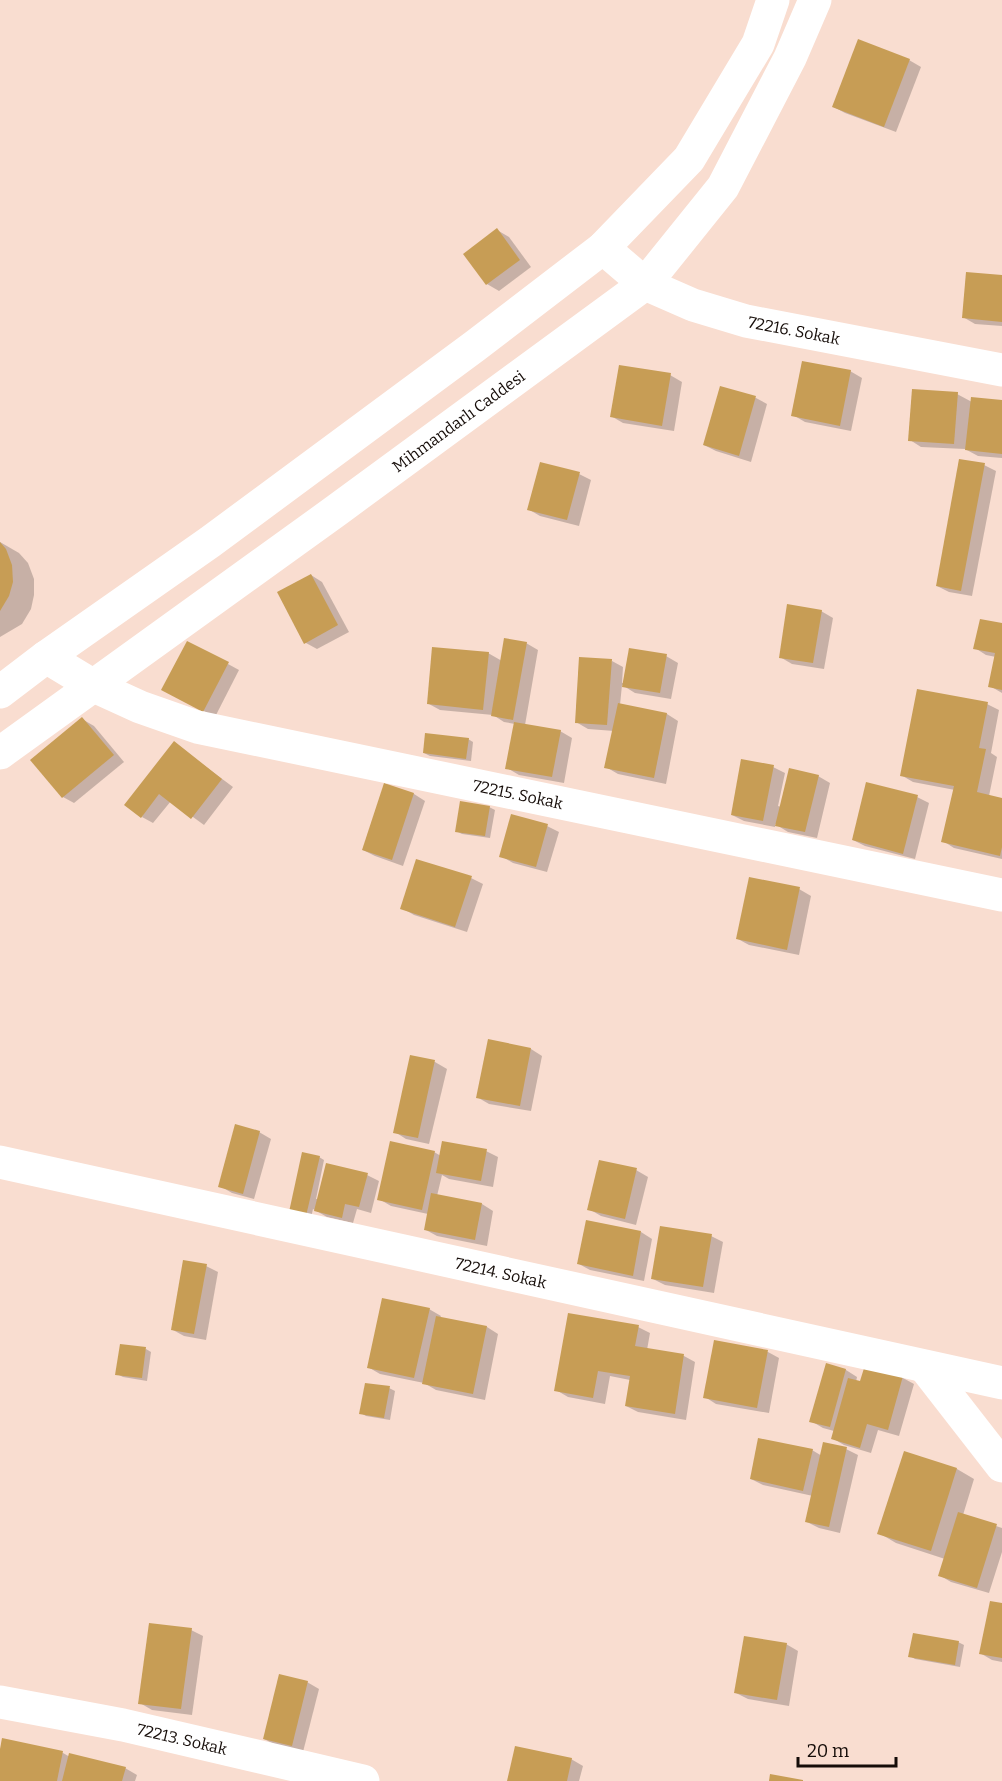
<svg xmlns="http://www.w3.org/2000/svg" width="1002" height="1781" viewBox="0 0 1002 1781" font-family="Bitter,serif">
  <rect width="100%" height="100%" fill="#f9ddd0"/>
  <!-- shadow -->
  <g fill="#0003">
    <polygon points="909,60 921,67 896,132 845,113 834,107"/>
    <polygon points="497,230 509,237 531,267 499,291 487,284"/>
    <polygon points="1002,277 1002,326 975,324 963,317"/>
    <polygon points="850,371 862,378 851,431 805,422 793,415"/>
    <polygon points="670,375 682,382 674,431 623,423 611,416"/>
    <polygon points="721,388 756,398 767,404 751,462 716,451 704,445"/>
    <polygon points="957,394 972,402 1002,401 1002,458 978,456 965,449 921,447 910,440"/>
    <polygon points="984,465 996,471 972,596 949,592 937,586"/>
    <polygon points="579,474 591,480 579,526 540,516 528,509"/>
    <polygon points="0,542 19,553 28,563 34,579 34,595 31,609 22,624 0,637"/>
    <polygon points="311,575 322,582 349,632 317,649 306,643"/>
    <polygon points="821,611 833,618 824,669 792,664 780,657"/>
    <polygon points="1002,625 1002,693 990,686 996,657 986,655 975,648"/>
    <polygon points="526,643 538,650 525,725 560,731 572,738 564,783 519,775 507,768 515,724 504,722 493,715 440,710 429,704 488,653 502,661"/>
    <polygon points="666,656 678,663 671,699 635,693 622,685 620,705 667,714 678,721 666,784 618,774 606,767 614,731 588,729 576,722 612,661 623,667 622,683 624,683"/>
    <polygon points="228,664 239,670 215,717 175,696"/>
    <polygon points="987,704 999,710 991,753 997,757 989,796 1002,799 1002,859 954,848 943,841 955,790 913,782 901,775"/>
    <polygon points="82,719 94,726 124,762 74,803 63,797"/>
    <polygon points="468,739 473,742 471,761 430,756 424,753"/>
    <polygon points="174,743 233,787 204,825 171,801 153,823 142,817"/>
    <polygon points="773,767 785,773 778,806 781,807 818,776 830,783 817,838 788,832 775,824 775,827 744,821 732,815"/>
    <polygon points="385,785 414,794 425,801 403,866 375,856 363,850"/>
    <polygon points="917,797 929,803 915,859 865,846 853,840"/>
    <polygon points="489,807 495,810 490,838 462,834 456,831"/>
    <polygon points="547,826 559,832 547,872 513,863 501,856"/>
    <polygon points="471,878 483,884 467,932 414,915 402,908"/>
    <polygon points="799,889 811,896 799,955 749,945 738,939"/>
    <polygon points="489,1041 531,1049 542,1056 531,1111 489,1104 477,1097"/>
    <polygon points="411,1057 435,1062 447,1069 429,1144 406,1139 395,1132"/>
    <polygon points="259,1132 271,1139 254,1199 232,1193 220,1186"/>
    <polygon points="486,1151 498,1157 493,1187 449,1179 442,1175 437,1196 482,1204 493,1211 487,1246 437,1236 426,1230 428,1214 391,1206 379,1199 434,1152 441,1156"/>
    <polygon points="319,1157 324,1160 316,1199 318,1199 367,1175 379,1181 371,1213 357,1209 353,1223 327,1217 313,1209 311,1218 296,1214"/>
    <polygon points="636,1170 648,1177 636,1225 601,1216 589,1209"/>
    <polygon points="641,1232 652,1239 644,1281 590,1270 579,1264"/>
    <polygon points="711,1236 723,1242 714,1293 665,1285 653,1279"/>
    <polygon points="206,1266 218,1272 206,1340 184,1336 173,1330"/>
    <polygon points="429,1309 441,1316 440,1318 487,1327 498,1334 485,1400 436,1390 424,1383 380,1374 368,1367"/>
    <polygon points="638,1327 650,1333 647,1350 684,1356 695,1362 686,1420 638,1412 626,1406 630,1380 610,1376 605,1404 568,1397 556,1390"/>
    <polygon points="715,1342 768,1352 779,1358 769,1413 716,1404 705,1397"/>
    <polygon points="146,1349 151,1352 147,1381 123,1377 117,1374"/>
    <polygon points="827,1365 846,1370 857,1377 856,1382 903,1378 914,1384 899,1436 878,1430 871,1453 844,1445 832,1438 834,1431 823,1428 811,1421"/>
    <polygon points="389,1388 395,1391 390,1420 366,1416 361,1413"/>
    <polygon points="846,1449 858,1455 840,1533 819,1528 807,1522 813,1496 763,1485 751,1479 812,1450 822,1456"/>
    <polygon points="905,1453 957,1469 974,1479 963,1515 1002,1528 1002,1552 989,1593 951,1582 939,1575 945,1559 896,1543 879,1533"/>
    <polygon points="1002,1605 1002,1662 992,1660 980,1653"/>
    <polygon points="191,1630 203,1636 192,1715 152,1710 140,1703"/>
    <polygon points="958,1642 964,1645 960,1667 915,1659 910,1656"/>
    <polygon points="786,1644 798,1651 789,1706 748,1699 736,1693"/>
    <polygon points="307,1682 319,1689 303,1752 276,1745 264,1739"/>
    <polygon points="63,1753 70,1757 125,1768 137,1775 135,1781 0,1781 0,1756"/>
    <polygon points="571,1759 583,1766 579,1781 509,1781"/>
  </g>
  <!-- building -->
  <g fill="#c79d55">
    <polygon points="858,39 910,59 884,127 832,107"/>
    <polygon points="497,228 520,260 486,285 463,254"/>
    <polygon points="966,272 1002,275 1002,322 962,318"/>
    <polygon points="802,361 851,370 840,426 791,416"/>
    <polygon points="619,365 671,373 662,426 610,417"/>
    <polygon points="720,386 756,396 739,456 703,445"/>
    <polygon points="912,389 958,392 954,444 908,441"/>
    <polygon points="971,397 1002,400 1002,454 965,450"/>
    <polygon points="959,459 985,463 961,591 936,586"/>
    <polygon points="540,462 580,472 567,520 527,510"/>
    <polygon points="0,542 6,549 12,565 13,582 9,596 0,611"/>
    <polygon points="311,574 338,625 304,644 277,592"/>
    <polygon points="787,604 822,610 813,663 779,658"/>
    <polygon points="980,619 1002,623 1002,690 988,687 995,653 973,649"/>
    <polygon points="504,638 527,642 513,720 491,716"/>
    <polygon points="187,641 229,662 203,712 161,690"/>
    <polygon points="432,647 489,652 483,710 427,704"/>
    <polygon points="629,648 667,654 660,693 622,687"/>
    <polygon points="579,657 612,659 607,725 575,723"/>
    <polygon points="917,689 988,702 979,748 986,749 977,792 1002,798 1002,847 1000,856 941,842 954,786 900,776"/>
    <polygon points="618,703 667,713 654,778 604,768"/>
    <polygon points="82,717 114,755 62,798 30,760"/>
    <polygon points="514,722 561,730 552,777 505,769"/>
    <polygon points="425,733 469,738 466,759 423,753"/>
    <polygon points="174,741 222,779 191,819 159,794 141,818 124,805"/>
    <polygon points="741,759 774,765 763,821 731,815"/>
    <polygon points="789,768 819,775 805,832 775,826"/>
    <polygon points="866,782 918,795 903,854 852,840"/>
    <polygon points="384,783 414,793 392,860 362,850"/>
    <polygon points="460,801 490,806 485,836 455,832"/>
    <polygon points="511,814 548,824 536,867 499,857"/>
    <polygon points="416,859 472,876 455,927 400,909"/>
    <polygon points="749,877 800,887 787,950 736,939"/>
    <polygon points="488,1039 531,1048 520,1106 476,1098"/>
    <polygon points="410,1055 435,1060 418,1138 393,1133"/>
    <polygon points="235,1124 260,1131 243,1194 218,1187"/>
    <polygon points="390,1141 435,1151 422,1210 377,1200"/>
    <polygon points="442,1141 487,1149 481,1181 436,1173"/>
    <polygon points="302,1152 320,1156 306,1216 289,1212"/>
    <polygon points="599,1160 637,1168 625,1219 587,1210"/>
    <polygon points="326,1163 368,1173 359,1207 345,1204 342,1218 314,1211"/>
    <polygon points="431,1193 482,1203 475,1240 424,1230"/>
    <polygon points="586,1220 641,1231 633,1276 577,1264"/>
    <polygon points="660,1226 712,1234 703,1287 651,1279"/>
    <polygon points="183,1260 207,1264 194,1334 171,1330"/>
    <polygon points="382,1298 430,1308 414,1378 367,1368"/>
    <polygon points="568,1313 639,1325 635,1346 684,1354 675,1414 625,1406 630,1376 598,1371 593,1398 554,1391"/>
    <polygon points="436,1316 487,1326 473,1394 422,1384"/>
    <polygon points="714,1340 768,1350 757,1408 703,1398"/>
    <polygon points="120,1344 146,1347 142,1378 115,1375"/>
    <polygon points="826,1363 846,1369 830,1427 809,1422"/>
    <polygon points="865,1365 903,1376 888,1430 867,1424 860,1448 831,1439 848,1378 860,1381"/>
    <polygon points="365,1383 390,1386 384,1418 359,1414"/>
    <polygon points="758,1438 813,1449 803,1491 750,1479"/>
    <polygon points="823,1442 847,1447 829,1527 805,1522"/>
    <polygon points="904,1451 957,1468 931,1551 877,1534"/>
    <polygon points="958,1512 997,1524 977,1588 938,1576"/>
    <polygon points="990,1601 1002,1603 1002,1658 979,1654"/>
    <polygon points="149,1623 192,1628 181,1709 138,1704"/>
    <polygon points="913,1633 959,1641 955,1665 908,1657"/>
    <polygon points="744,1636 787,1643 777,1700 734,1693"/>
    <polygon points="279,1674 308,1681 292,1746 263,1739"/>
    <polygon points="2,1738 63,1751 57,1781 0,1781 0,1749"/>
    <polygon points="515,1746 572,1758 567,1781 507,1781"/>
    <polygon points="69,1753 126,1767 122,1781 62,1781"/>
    <polygon points="770,1774 803,1780 803,1781 769,1781"/>
  </g>
  <g fill="none" stroke-linecap="round" stroke-linejoin="round">
    <!-- minor -->
    <g stroke="#fff" stroke-width="33">
      <path id="s1" d="M603,248L645,284L693,305L746,321L1002,370"/>
      <path id="s2" d="M46,657L94,686L140,707L197,727L1002,895"/>
      <polyline points="0,692 46,657 210,542 475,346 603,248 689,159 758,44 773,0"/>
      <path id="s3" d="M0,753L337,510L645,284L723,187L790,58L815,0"/>
      <path id="s4" d="M0,1162L1002,1383"/>
      <polyline points="925,1367 1002,1466"/>
      <path id="s5" d="M0,1702L123,1725L363,1781"/>
    </g>
  </g>
  <g text-anchor="middle" stroke-width="4.5" stroke-linejoin="round" paint-order="stroke">
    <!-- street labels -->
    <g font-size="16" fill="#150c08" stroke="#f9ddd0">
      <text dy="6" stroke="none"><textPath href="#s1" startOffset="212">72216. Sokak</textPath></text>
      <text dy="6" stroke="none"><textPath href="#s3" startOffset="566">Mihmandarlı Caddesi</textPath></text>
      <text dy="6" stroke="none"><textPath href="#s2" startOffset="495">72215. Sokak</textPath></text>
      <text dy="6" stroke="none"><textPath href="#s4" startOffset="513">72214. Sokak</textPath></text>
      <text dy="6" stroke="none"><textPath href="#s5" startOffset="186">72213. Sokak</textPath></text>
    </g>
  </g>
  <!-- scale -->
  <path d="M798 1757v9h98v-9" fill="none" stroke="#150c08" stroke-width="3"/>
  <text x="807" y="1757" font-size="18" fill="#150c08" stroke="#f9ddd0" stroke-width="4.5" paint-order="stroke">20 m</text>
</svg>
